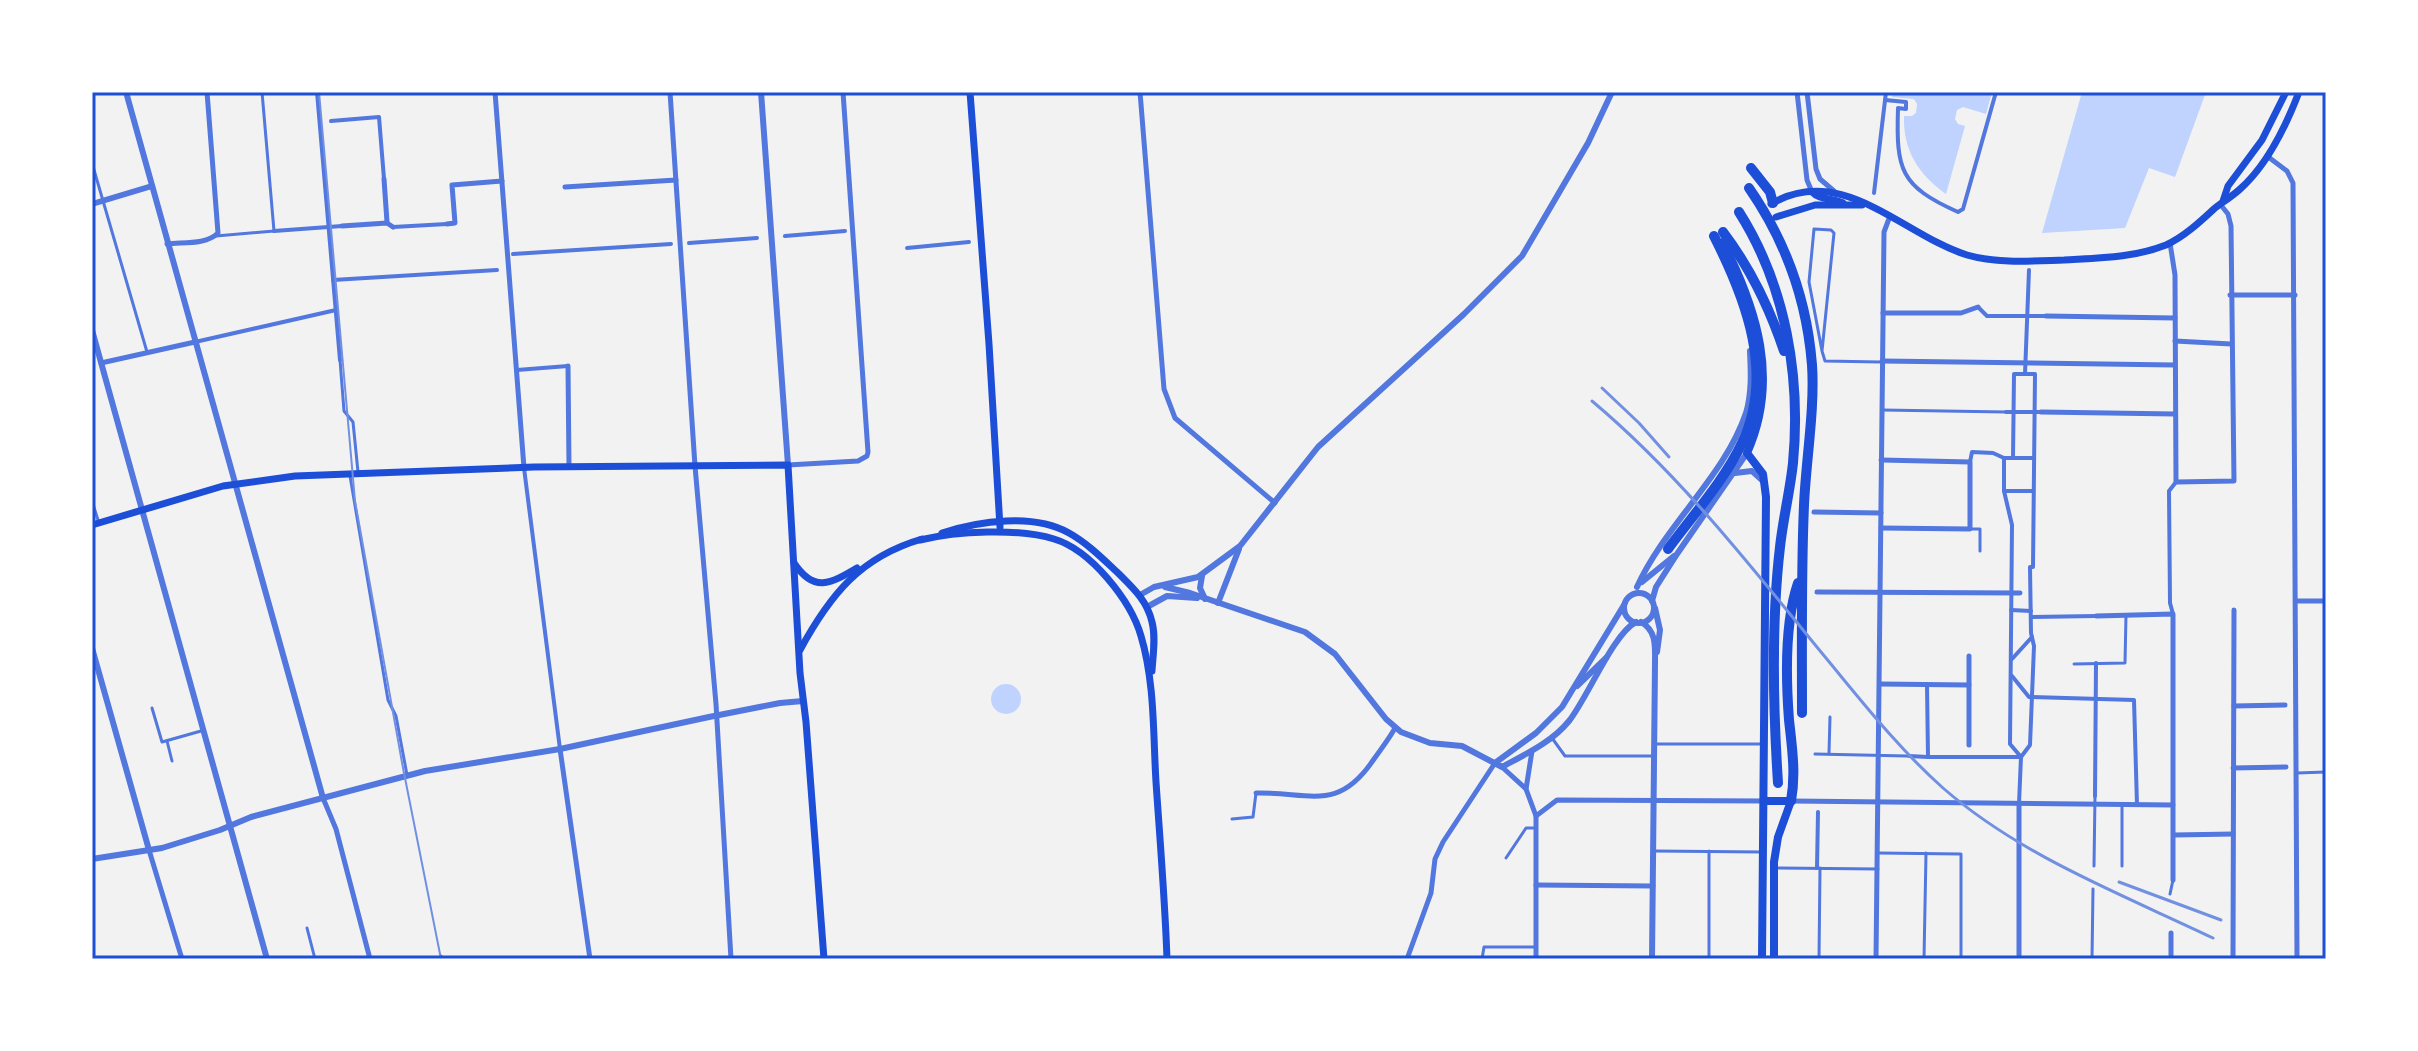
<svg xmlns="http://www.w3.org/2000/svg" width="2418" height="1051" viewBox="0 0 2418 1051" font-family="'Alegreya Sans',sans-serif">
  <rect width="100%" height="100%" fill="#f2f2f2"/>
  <!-- water -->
  <g fill="#bfd3fe">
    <path d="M1893,92H1992L1986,114L1963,107L1957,110L1955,119L1958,124L1965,126L1946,194C1918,174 1903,150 1904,116H1912L1916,113L1917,104L1914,99L1892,97Z"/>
    <polygon points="2082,92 2206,92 2175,177 2149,168 2125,228 2042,233"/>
    <circle cx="1006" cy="699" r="15"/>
  </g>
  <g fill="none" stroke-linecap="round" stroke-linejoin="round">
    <!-- service -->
    <g stroke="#5277de" stroke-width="3">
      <polyline points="92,163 147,352"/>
      <polyline points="216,236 274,231 262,92"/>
      <polyline points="1822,351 1809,282 1814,229 1831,230 1834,233 1822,351 1825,361 1880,362"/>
      <polyline points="340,360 344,411 353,422 358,472"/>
      <polyline points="1882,410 2006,412"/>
      <polyline points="350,476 388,700 396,716 407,775"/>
      <polyline points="92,501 98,520"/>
      <polyline points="1970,529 1980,529 1980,551"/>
      <polyline points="2074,664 2125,663 2126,615"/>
      <polyline points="152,708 162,742 201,731"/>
      <polyline points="1552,738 1565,756 1651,756"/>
      <polyline points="167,741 172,761"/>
      <polyline points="1656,744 1764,744"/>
      <polyline points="1829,753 1830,717"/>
      <polyline points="1815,754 1907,756"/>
      <polyline points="2297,773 2326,772"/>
      <polyline points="1232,819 1253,817 1256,793"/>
      <polyline points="1654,851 1762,852"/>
      <polyline points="1878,853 1961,854 1961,959"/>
      <polyline points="1506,858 1526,828 1534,828"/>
      <polyline points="2094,866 2095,796"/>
      <polyline points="2122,866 2122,806"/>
      <polyline points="1778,868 1878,869"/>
      <polyline points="2170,894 2173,880"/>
      <polyline points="307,928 315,959"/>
      <polyline points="441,956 442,959"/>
      <polyline points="1482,959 1484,947 1536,947"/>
      <polyline points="1709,959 1709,851"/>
      <polyline points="1819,959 1820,868"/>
      <polyline points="1924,959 1926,853"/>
      <polyline points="2092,959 2093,889"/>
    </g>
    <!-- pedestrian -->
    <g stroke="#5277de" stroke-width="4">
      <polyline points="317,92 340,360"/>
      <path d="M1885,100L1906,102V109L1898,108C1896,170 1900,186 1958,212L1963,209L1996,92"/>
      <polyline points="331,121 379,117 384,179"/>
      <polyline points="1874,193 1886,92"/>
      <polyline points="393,227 447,224"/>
      <polyline points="274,231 342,226"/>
      <polyline points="785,236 845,231"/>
      <polyline points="689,243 757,238"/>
      <polyline points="907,248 969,242"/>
      <polyline points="513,254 671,244"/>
      <polyline points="333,280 497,270"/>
      <polyline points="1978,307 1987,316 2046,316"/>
      <polyline points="195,342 336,310"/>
      <polyline points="517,370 568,366"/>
      <polyline points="2006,412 2041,412"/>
      <polyline points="2013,458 2034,458"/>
      <polyline points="1970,462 1972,452 1993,453 2004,458"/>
      <polyline points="524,468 560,749"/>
      <polyline points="2004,491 2033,491"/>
      <polyline points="2011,610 2031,611"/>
      <polyline points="2173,614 2170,603 2169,491 2176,482"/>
      <polyline points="2031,617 2096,616"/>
      <polyline points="2012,659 2032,637"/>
      <polyline points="2012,676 2029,697 2134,700 2137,805"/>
      <polyline points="1909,756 1928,757 1927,685"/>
      <polyline points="1928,757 2021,757"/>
      <polyline points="2021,757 2010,744 2012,525 2004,491 2004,458 2013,458 2014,374 2025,374"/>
      <polyline points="2095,796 2096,663"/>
      <polyline points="2019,804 2021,757 2030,745 2034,646 2031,633 2030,567 2033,567 2035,374 2025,374 2029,270"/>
      <polyline points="1817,868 1818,812"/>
    </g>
    <!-- minor -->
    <g stroke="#5277de" stroke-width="5">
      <polyline points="495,92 524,468"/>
      <polyline points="670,92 695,466 716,704 731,959"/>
      <polyline points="1140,92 1164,389 1175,418 1275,503"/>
      <polyline points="1797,92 1807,180 1812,192"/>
      <polyline points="1807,92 1816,169 1820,179 1834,191"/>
      <polyline points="2267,156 2287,171 2293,183 2297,959"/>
      <polyline points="384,179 387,222"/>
      <polyline points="565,187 676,180"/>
      <polyline points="447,224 455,223 452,185 502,181"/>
      <polyline points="342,226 387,223 393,227"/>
      <polyline points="2170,243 2175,275 2176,482 2234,481 2231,226 2228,214 2220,204"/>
      <path d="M167,244C183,242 206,245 218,233L207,92"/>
      <polyline points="2230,295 2295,295"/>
      <polyline points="1883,313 1961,313 1978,307"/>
      <polyline points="2046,316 2175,318"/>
      <polyline points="2175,341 2231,344"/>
      <polyline points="1882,361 2175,365"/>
      <polyline points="101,363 195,342"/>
      <polyline points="568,366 569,467"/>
      <polyline points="2041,412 2175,414"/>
      <polyline points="788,465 858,461 867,456 868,452 843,92"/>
      <polyline points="1814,512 1881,513"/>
      <polyline points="1881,528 1970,529 1970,462 1881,460"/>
      <polyline points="1817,592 2020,593"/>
      <polyline points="2296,601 2326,601"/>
      <polyline points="2096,616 2173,614 2173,880"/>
      <polyline points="1969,656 1969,745"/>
      <polyline points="1880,684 1969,685"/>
      <polyline points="2234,706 2285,705"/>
      <polyline points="560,749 590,959"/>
      <polyline points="1502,767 1526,789 1536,816 1536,959"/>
      <polyline points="2233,768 2286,767"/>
      <polyline points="1526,789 1532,751"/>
      <path d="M1256,793C1310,792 1338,813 1374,759C1381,749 1389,739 1395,728"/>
      <polyline points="323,798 336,829 370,959"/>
      <polyline points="1791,801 2173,805"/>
      <polyline points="1536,816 1557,800 1764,801"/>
      <polyline points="2174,835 2233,834"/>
      <polyline points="149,850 182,959"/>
      <polyline points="1536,885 1653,886"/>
      <polyline points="2171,933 2171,959"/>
      <polyline points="1407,959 1431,893 1435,859 1443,842 1495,763"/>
      <polyline points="1876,959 1884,232 1890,216"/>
      <polyline points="2019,959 2019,804"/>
      <polyline points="2233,959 2234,610"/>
    </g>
    <!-- tertiary -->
    <g stroke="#5277de" stroke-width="6">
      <polyline points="126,92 323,798"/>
      <polyline points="761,92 788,465"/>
      <polyline points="92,204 152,186"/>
      <polyline points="92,330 267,959"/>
      <polyline points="1735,473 1752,471 1763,481"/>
      <polyline points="1202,576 1200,588 1205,599"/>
      <polyline points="1642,582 1674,556"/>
      <path d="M1165,587L1190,593L1305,632L1335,654L1386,719L1401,732L1430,743L1462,746L1502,767C1526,754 1552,742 1569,721C1588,697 1613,634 1636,622"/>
      <path d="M1637,587C1665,525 1725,476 1746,413C1752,393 1751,371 1750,351"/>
      <circle cx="1639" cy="608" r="15"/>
      <polyline points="1140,595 1154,587 1198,577 1240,546 1318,447 1464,314 1522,256 1588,143 1612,92"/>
      <polyline points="1652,601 1656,587 1677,554 1747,453"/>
      <polyline points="1218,603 1239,549"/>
      <polyline points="1147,607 1167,596 1197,598"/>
      <polyline points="1655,608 1660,630 1657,652"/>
      <path d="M1641,622C1657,631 1655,647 1655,663L1652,959"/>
      <polyline points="92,648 149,850"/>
      <polyline points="1577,686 1606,658"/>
      <polyline points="1495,763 1536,733 1562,707 1624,605"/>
      <polyline points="92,859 162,848 220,830 251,817 425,771 560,749 709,717 780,703 803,701"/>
    </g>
    <!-- secondary -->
    <g stroke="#1d4ed8" stroke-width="7">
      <polyline points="970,92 989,344 1000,527"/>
      <path d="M1812,192C1819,200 1833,198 1843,203"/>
      <polyline points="2223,201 2228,186 2262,140 2286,92"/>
      <path d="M1771,204C1842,162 1903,235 1967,255C1998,264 2033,261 2064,260C2099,258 2133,258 2166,245C2184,237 2201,221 2215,208C2223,202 2231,197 2239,190C2267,166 2286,126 2299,92"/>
      <polyline points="1776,217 1815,205 1862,205"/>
      <polyline points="92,525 223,486 295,476 534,467 788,465 800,673 806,722 824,959"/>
      <path d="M942,533C979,521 1033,513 1069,533C1087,543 1102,558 1117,572C1132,587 1147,600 1152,622C1156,637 1153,655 1152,671"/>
      <path d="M920,540C957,531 1018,528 1054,539C1091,550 1131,601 1141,636C1155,683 1153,734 1156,782C1160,841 1165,900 1167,959"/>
      <path d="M794,563C814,593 830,584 857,568"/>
      <path d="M800,650C830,595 860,557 922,539"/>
    </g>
    <!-- primary -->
    <g stroke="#1d4ed8" stroke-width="8">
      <path d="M1723,242C1757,309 1780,380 1747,453L1763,474L1766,497L1762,959"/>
      <polyline points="1765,801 1791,801 1778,837 1774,862 1774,959"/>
    </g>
    <!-- motorway -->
    <g stroke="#1d4ed8" stroke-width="10">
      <polyline points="1751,168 1770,192 1773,203"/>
      <path d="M1749,188C1785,240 1807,301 1812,365C1815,408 1806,460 1804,505C1801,574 1802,643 1802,713"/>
      <path d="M1739,212C1786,286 1801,377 1793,463C1790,491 1783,519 1780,547C1771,624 1773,706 1778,783"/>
      <path d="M1723,232C1751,269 1769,306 1784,351"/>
      <path d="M1668,549C1693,515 1724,481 1742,443C1775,374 1746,299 1714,236"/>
      <path d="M1791,801C1796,774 1792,747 1789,720C1786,680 1785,621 1798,583"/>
    </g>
    <!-- tram -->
    <polyline stroke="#7290e2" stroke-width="2" points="319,92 355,501 403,768 441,959"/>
    <!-- rail -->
    <g stroke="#7290e2" stroke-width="3">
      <polyline points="1602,388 1639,423 1669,457"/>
      <path d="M1592,401C1680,475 1749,564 1821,652C1860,699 1897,747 1943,788C2021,856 2121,894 2213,938"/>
      <polyline points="2119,882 2221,920"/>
    </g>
  </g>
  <!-- border -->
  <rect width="2418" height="1051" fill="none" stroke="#ffffff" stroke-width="188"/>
  <rect x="94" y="94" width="2230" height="863" fill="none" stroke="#1d4ed8" stroke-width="3"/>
</svg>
